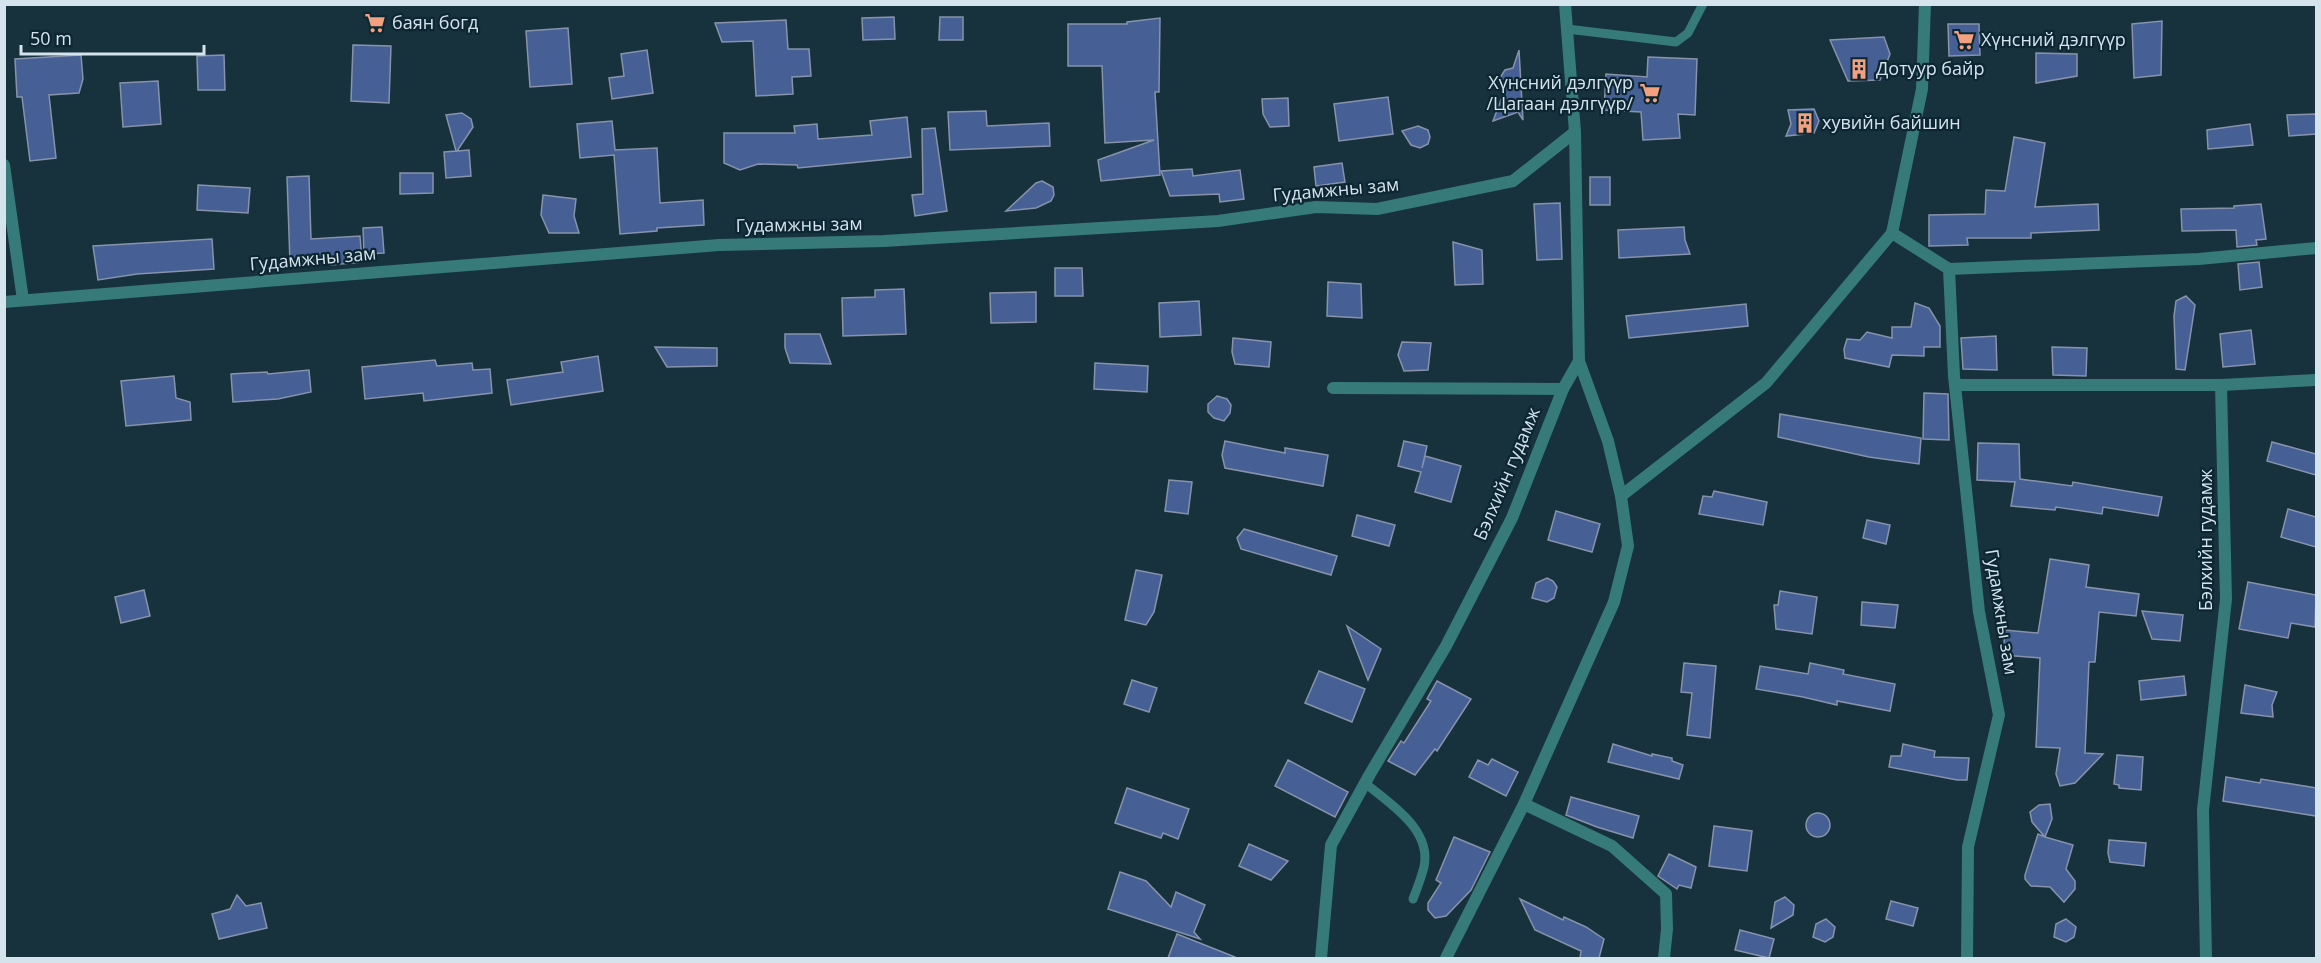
<svg xmlns="http://www.w3.org/2000/svg" width="2321" height="963" viewBox="0 0 2321 963" font-family="'Open Sans',sans-serif">
  <rect width="100%" height="100%" fill="#17313d"/>
  <!-- building -->
  <g fill="#465f95" stroke="#8793ab" stroke-width="1.5">
    <polygon points="894,17 895,39 863,40 862,18"/>
    <polygon points="940,17 963,17 963,40 939,40"/>
    <polygon points="1160,18 1159,92 1155,92 1160,175 1101,181 1098,160 1154,140 1105,143 1102,66 1068,66 1068,24 1127,24 1127,22"/>
    <polygon points="786,20 788,49 809,49 811,76 792,77 793,94 756,96 753,41 722,42 715,23"/>
    <polygon points="2162,21 2161,75 2134,78 2132,24"/>
    <polygon points="1948,24 1979,24 1980,55 1949,56"/>
    <polygon points="568,28 572,84 530,87 526,31"/>
    <polygon points="1884,37 1890,54 1880,80 1848,81 1830,40"/>
    <polygon points="353,45 391,46 389,103 351,101"/>
    <polygon points="647,50 653,93 612,99 609,78 624,76 621,54"/>
    <polygon points="1519,50 1523,120 1518,112 1493,121 1505,89 1501,82 1501,76 1505,70 1513,68"/>
    <polygon points="2036,53 2077,54 2077,76 2036,83"/>
    <polygon points="81,55 83,79 79,93 49,95 56,158 30,161 22,97 17,97 15,59"/>
    <polygon points="224,55 225,90 198,90 197,56"/>
    <polygon points="1648,57 1697,59 1695,115 1678,114 1680,138 1643,140 1641,112 1604,110 1606,74 1647,77"/>
    <polygon points="158,81 161,124 123,127 120,83"/>
    <polygon points="1388,97 1393,134 1339,141 1334,104"/>
    <polygon points="1288,98 1289,126 1270,127 1263,114 1262,99"/>
    <polygon points="1814,109 1819,121 1814,133 1786,136 1791,124 1788,110"/>
    <polygon points="986,111 987,126 1049,123 1050,146 950,150 948,112"/>
    <polygon points="462,113 471,119 473,127 457,151 469,150 471,176 446,178 444,152 456,151 446,115"/>
    <polygon points="2316,114 2316,134 2289,136 2287,115"/>
    <polygon points="907,117 911,157 798,168 797,165 758,164 740,170 724,163 724,133 795,133 794,126 817,124 818,139 872,135 870,121"/>
    <polygon points="612,121 615,150 657,148 660,203 703,200 704,225 657,228 657,231 620,234 614,155 580,158 577,124"/>
    <polygon points="2250,124 2253,145 2208,149 2207,130"/>
    <polygon points="1418,126 1428,130 1430,137 1428,144 1420,148 1411,145 1402,131"/>
    <polygon points="935,128 947,211 915,216 912,195 923,194 922,129"/>
    <polygon points="2014,137 2045,143 2035,207 2098,204 2099,230 2031,233 2031,238 1967,238 1968,245 1929,246 1929,215 1985,214 1986,190 2005,191"/>
    <polygon points="1342,163 1345,182 1316,186 1314,167"/>
    <polygon points="1192,169 1193,176 1240,170 1244,199 1220,202 1219,194 1170,196 1161,171"/>
    <polygon points="400,173 433,173 433,193 400,194"/>
    <polygon points="309,176 311,239 360,236 362,262 331,265 331,260 290,263 287,177"/>
    <rect x="1590" y="177" width="20" height="28"/>
    <polygon points="1042,181 1053,187 1054,195 1051,201 1036,208 1006,211 1036,183"/>
    <polygon points="198,185 250,188 248,213 197,210"/>
    <polygon points="543,195 576,199 574,216 579,233 549,233 541,215"/>
    <polygon points="1560,203 1562,259 1537,260 1534,204"/>
    <polygon points="2261,204 2266,239 2256,240 2257,245 2237,247 2236,230 2182,231 2181,209 2234,208 2234,206"/>
    <polygon points="382,227 384,253 364,254 363,228"/>
    <polygon points="1684,227 1685,240 1690,254 1619,258 1618,230"/>
    <polygon points="212,239 214,269 137,274 98,280 93,246"/>
    <polygon points="1453,242 1482,250 1483,284 1455,285"/>
    <polygon points="2259,262 2262,287 2240,290 2238,264"/>
    <polygon points="1055,268 1082,268 1083,296 1055,296"/>
    <polygon points="1328,282 1361,284 1362,318 1327,316"/>
    <polygon points="904,289 906,334 843,336 842,298 875,297 875,290"/>
    <polygon points="1036,292 1036,322 991,323 990,293"/>
    <polygon points="2186,296 2195,305 2185,370 2176,369 2174,316 2176,301"/>
    <polygon points="1199,301 1201,335 1160,337 1159,303"/>
    <polygon points="1915,303 1929,308 1940,326 1940,347 1924,347 1924,356 1892,355 1889,367 1845,358 1844,349 1847,339 1860,340 1867,332 1892,338 1892,327 1911,327"/>
    <polygon points="1746,304 1748,326 1629,338 1626,316"/>
    <polygon points="2251,330 2255,364 2223,367 2220,334"/>
    <polygon points="785,334 820,334 831,364 790,363 785,348"/>
    <polygon points="1996,336 1997,370 1963,369 1961,338"/>
    <polygon points="1233,338 1271,342 1269,367 1235,364 1232,352"/>
    <polygon points="1402,342 1431,343 1428,370 1404,371 1398,355"/>
    <polygon points="655,347 717,348 717,366 667,367"/>
    <polygon points="2052,347 2087,348 2086,376 2053,375"/>
    <polygon points="598,356 603,391 511,405 507,380 563,372 561,362"/>
    <polygon points="435,360 437,366 472,363 473,370 490,369 492,393 424,401 423,393 365,399 362,367"/>
    <polygon points="1095,363 1148,366 1147,392 1094,389"/>
    <polygon points="309,370 311,392 278,399 233,402 231,374 267,372 268,374"/>
    <polygon points="174,376 176,398 190,402 191,420 126,426 121,381"/>
    <polygon points="1924,393 1948,394 1949,440 1923,439"/>
    <polygon points="1217,396 1227,399 1231,405 1230,413 1224,421 1214,418 1208,412 1208,404"/>
    <polygon points="1780,414 1921,438 1919,464 1869,457 1778,437"/>
    <polygon points="1225,441 1285,453 1285,448 1328,455 1323,486 1225,468 1222,455"/>
    <polygon points="1404,441 1427,446 1422,468 1425,456 1461,466 1451,502 1415,492 1421,472 1398,466"/>
    <polygon points="2272,442 2316,454 2316,475 2267,461"/>
    <polygon points="1978,443 2019,444 2020,479 2072,486 2073,482 2162,497 2158,516 2103,507 2102,514 2056,507 2055,510 2011,506 2015,482 1977,480"/>
    <polygon points="1169,480 1192,482 1188,514 1165,511"/>
    <polygon points="1714,491 1767,502 1763,525 1699,514 1703,496 1712,497"/>
    <polygon points="2288,509 2316,517 2316,547 2281,537"/>
    <polygon points="1556,511 1600,524 1592,552 1548,540"/>
    <polygon points="1357,515 1395,525 1389,546 1352,536"/>
    <polygon points="1867,520 1890,525 1886,544 1863,538"/>
    <polygon points="1244,529 1337,556 1331,575 1241,549 1237,538"/>
    <polygon points="2050,559 2089,565 2086,587 2139,594 2136,616 2099,612 2095,662 2089,662 2085,753 2103,754 2075,783 2060,786 2056,774 2060,748 2036,747 2040,658 2003,655 2005,630 2038,633"/>
    <polygon points="1136,570 1162,575 1154,612 1146,625 1125,620"/>
    <polygon points="1547,578 1553,581 1557,587 1554,598 1547,602 1532,598 1536,583"/>
    <polygon points="2248,582 2316,595 2315,627 2291,623 2288,638 2239,629"/>
    <polygon points="144,590 150,616 121,623 115,597"/>
    <polygon points="1780,591 1817,597 1812,634 1776,629 1774,605 1778,605"/>
    <polygon points="1862,602 1898,605 1895,628 1861,625"/>
    <polygon points="2142,611 2183,615 2180,641 2152,639"/>
    <polygon points="1347,626 1381,649 1368,680"/>
    <polygon points="1684,663 1716,666 1710,738 1687,735 1692,693 1681,692"/>
    <polygon points="1810,663 1844,670 1843,674 1895,684 1890,711 1837,701 1837,705 1803,697 1756,689 1760,666 1808,674"/>
    <polygon points="1319,671 1365,689 1352,722 1305,703"/>
    <polygon points="2184,676 2186,695 2141,700 2139,681"/>
    <polygon points="1132,680 1157,688 1149,712 1124,704"/>
    <polygon points="1437,681 1471,699 1437,751 1435,749 1415,775 1388,761 1401,741 1404,743 1431,701 1427,699"/>
    <polygon points="2245,685 2277,692 2272,705 2273,717 2241,713"/>
    <polygon points="1613,744 1652,756 1652,754 1672,758 1672,761 1683,765 1679,779 1608,762"/>
    <polygon points="1903,744 1935,751 1934,757 1969,758 1967,780 1957,780 1889,767 1891,756 1901,756"/>
    <polygon points="2117,755 2143,757 2141,790 2119,788 2119,785 2114,784"/>
    <polygon points="1492,759 1518,772 1506,796 1469,777 1478,760 1488,765"/>
    <polygon points="1288,760 1348,792 1335,817 1275,786"/>
    <polygon points="2226,777 2260,783 2261,779 2316,788 2316,816 2223,801"/>
    <polygon points="1127,788 1189,809 1178,839 1163,833 1161,838 1115,823"/>
    <polygon points="1571,797 1639,816 1633,838 1597,827 1566,815"/>
    <polygon points="2050,804 2052,819 2045,837 2073,845 2066,869 2075,881 2075,889 2064,902 2050,887 2031,886 2025,879 2025,875 2038,834 2045,837 2032,822 2030,812 2039,805"/>
    <circle cx="1818" cy="825" r="12"/>
    <polygon points="1714,826 1752,831 1747,871 1709,866"/>
    <polygon points="1454,837 1490,852 1471,890 1446,916 1435,918 1428,910 1428,903 1441,883 1436,880"/>
    <polygon points="2109,840 2146,843 2144,866 2110,862 2108,853"/>
    <polygon points="1249,844 1288,861 1271,880 1239,866"/>
    <polygon points="1669,854 1696,867 1691,888 1679,885 1677,889 1658,876"/>
    <polygon points="1120,872 1146,881 1171,907 1176,892 1205,905 1194,932 1200,939 1108,909"/>
    <polygon points="237,895 246,906 261,903 267,928 219,939 212,914 230,909"/>
    <polygon points="1785,897 1794,905 1793,915 1771,928 1775,902"/>
    <polygon points="1520,899 1563,920 1564,917 1586,927 1604,939 1599,958 1580,958 1581,951 1535,930"/>
    <polygon points="1891,901 1918,908 1913,926 1886,919"/>
    <polygon points="1826,919 1835,927 1833,937 1825,942 1813,937 1816,924"/>
    <polygon points="2066,919 2076,927 2074,937 2066,942 2054,937 2056,924"/>
    <polygon points="1740,930 1774,939 1769,958 1735,950"/>
    <polygon points="1177,934 1235,957 1235,958 1168,958"/>
  </g>
  <g fill="none" stroke-linecap="round" stroke-linejoin="round">
    <!-- service -->
    <g stroke="#367a7a" stroke-width="9">
      <polyline points="1567,29 1676,42 1688,33 1703,4"/>
      <path d="M1365,783C1390,804 1432,829 1424,867C1421,878 1417,889 1413,899"/>
    </g>
    <!-- minor -->
    <g stroke="#367a7a" stroke-width="12">
      <polyline points="1925,4 1922,89 1892,233 1949,269 1954,376 1979,612 1999,715 1968,847 1967,958"/>
      <polyline points="4,165 23,300"/>
      <polyline points="1949,269 2199,259 2316,248"/>
      <polyline points="4,302 719,245 884,241 1218,221 1316,207 1377,209 1513,181 1575,132"/>
      <polyline points="1956,385 2221,385 2226,599 2203,810 2206,958"/>
      <polyline points="2221,385 2316,380"/>
      <polyline points="1333,388 1563,389"/>
      <polyline points="1621,496 1766,383 1892,233"/>
      <polyline points="1524,804 1612,846 1666,894 1667,929 1664,958"/>
      <polyline points="1321,958 1331,845 1370,774 1446,646 1512,518 1563,389 1579,361 1575,132 1565,4"/>
      <polyline points="1446,958 1524,804 1614,602 1628,546 1621,496 1608,441 1579,361"/>
    </g>
  </g>
  <!-- icons -->
  <defs>
    <g id="supermarket-bare" transform="scale(1.62)"><path d="M-6-5.5h2.5l.6 2H6L4.5 2H-2.5L-4.4-4H-6ZM-1.5 3.2a1.3 1.3 0 1 0 .1 0ZM3 3.2a1.3 1.3 0 1 0 .1 0Z" fill="#f2a07f" stroke="#0c2732" stroke-width="2.5" paint-order="stroke"/></g>
    <g id="building-bare" transform="scale(1.62)"><path d="M-4-6H4V6H1V3H-1V6H-4ZM-2.5-4.3h1.7v1.8h-1.7ZM.8-4.3h1.7v1.8H.8ZM-2.5-1h1.7V.8h-1.7ZM.8-1h1.7V.8H.8Z" fill="#f2a07f" stroke="#0c2732" stroke-width="2.5" paint-order="stroke"/></g>
  </defs>
  <g fill-rule="evenodd">
    <use href="#supermarket-bare" x="375" y="23"/>
    <use href="#supermarket-bare" x="1964" y="40"/>
    <use href="#building-bare" x="1859" y="69"/>
    <use href="#supermarket-bare" x="1650" y="93"/>
    <use href="#building-bare" x="1805" y="123"/>
  </g>
  <g text-anchor="middle" stroke-width="4.5" stroke-linejoin="round" paint-order="stroke">
    <!-- poi labels -->
    <g font-size="18" fill="#d5e4ec" stroke="#0c2732" text-anchor="start">
      <text x="392" y="29">баян богд</text>
      <text x="1981" y="46">Хүнсний дэлгүүр</text>
      <text x="1876" y="75">Дотуур байр</text>
      <text x="1633" y="89" text-anchor="end">Хүнсний дэлгүүр<tspan x="1633" dy="21">/Цагаан дэлгүүр/</tspan></text>
      <text x="1822" y="129">хувийн байшин</text>
    </g>
    <!-- street labels -->
    <g font-size="18" fill="#d5e4ec" stroke="#0c2732">
      <text transform="translate(1336 190) rotate(-5)" y="6">Гудамжны зам</text>
      <text transform="translate(799 225) rotate(-1)" y="6">Гудамжны зам</text>
      <text transform="translate(313 259) rotate(-5)" y="6">Гудамжны зам</text>
      <text transform="translate(1507 474) rotate(-67)" y="6">Бэлхийн гудамж</text>
      <text transform="translate(2206 540) rotate(-90)" y="6">Бэлхийн гудамж</text>
      <text transform="translate(2001 612) rotate(81)" y="6">Гудамжны зам</text>
    </g>
  </g>
  <!-- border -->
  <rect width="2321" height="963" fill="none" stroke="#d5e4ec" stroke-width="12"/>
  <!-- scale -->
  <path d="M21 45v9h183v-9" fill="none" stroke="#d5e4ec" stroke-width="3"/>
  <text x="30" y="45" font-size="18" fill="#d5e4ec" stroke="#0c2732" stroke-width="4.5" paint-order="stroke">50 m</text>
</svg>
